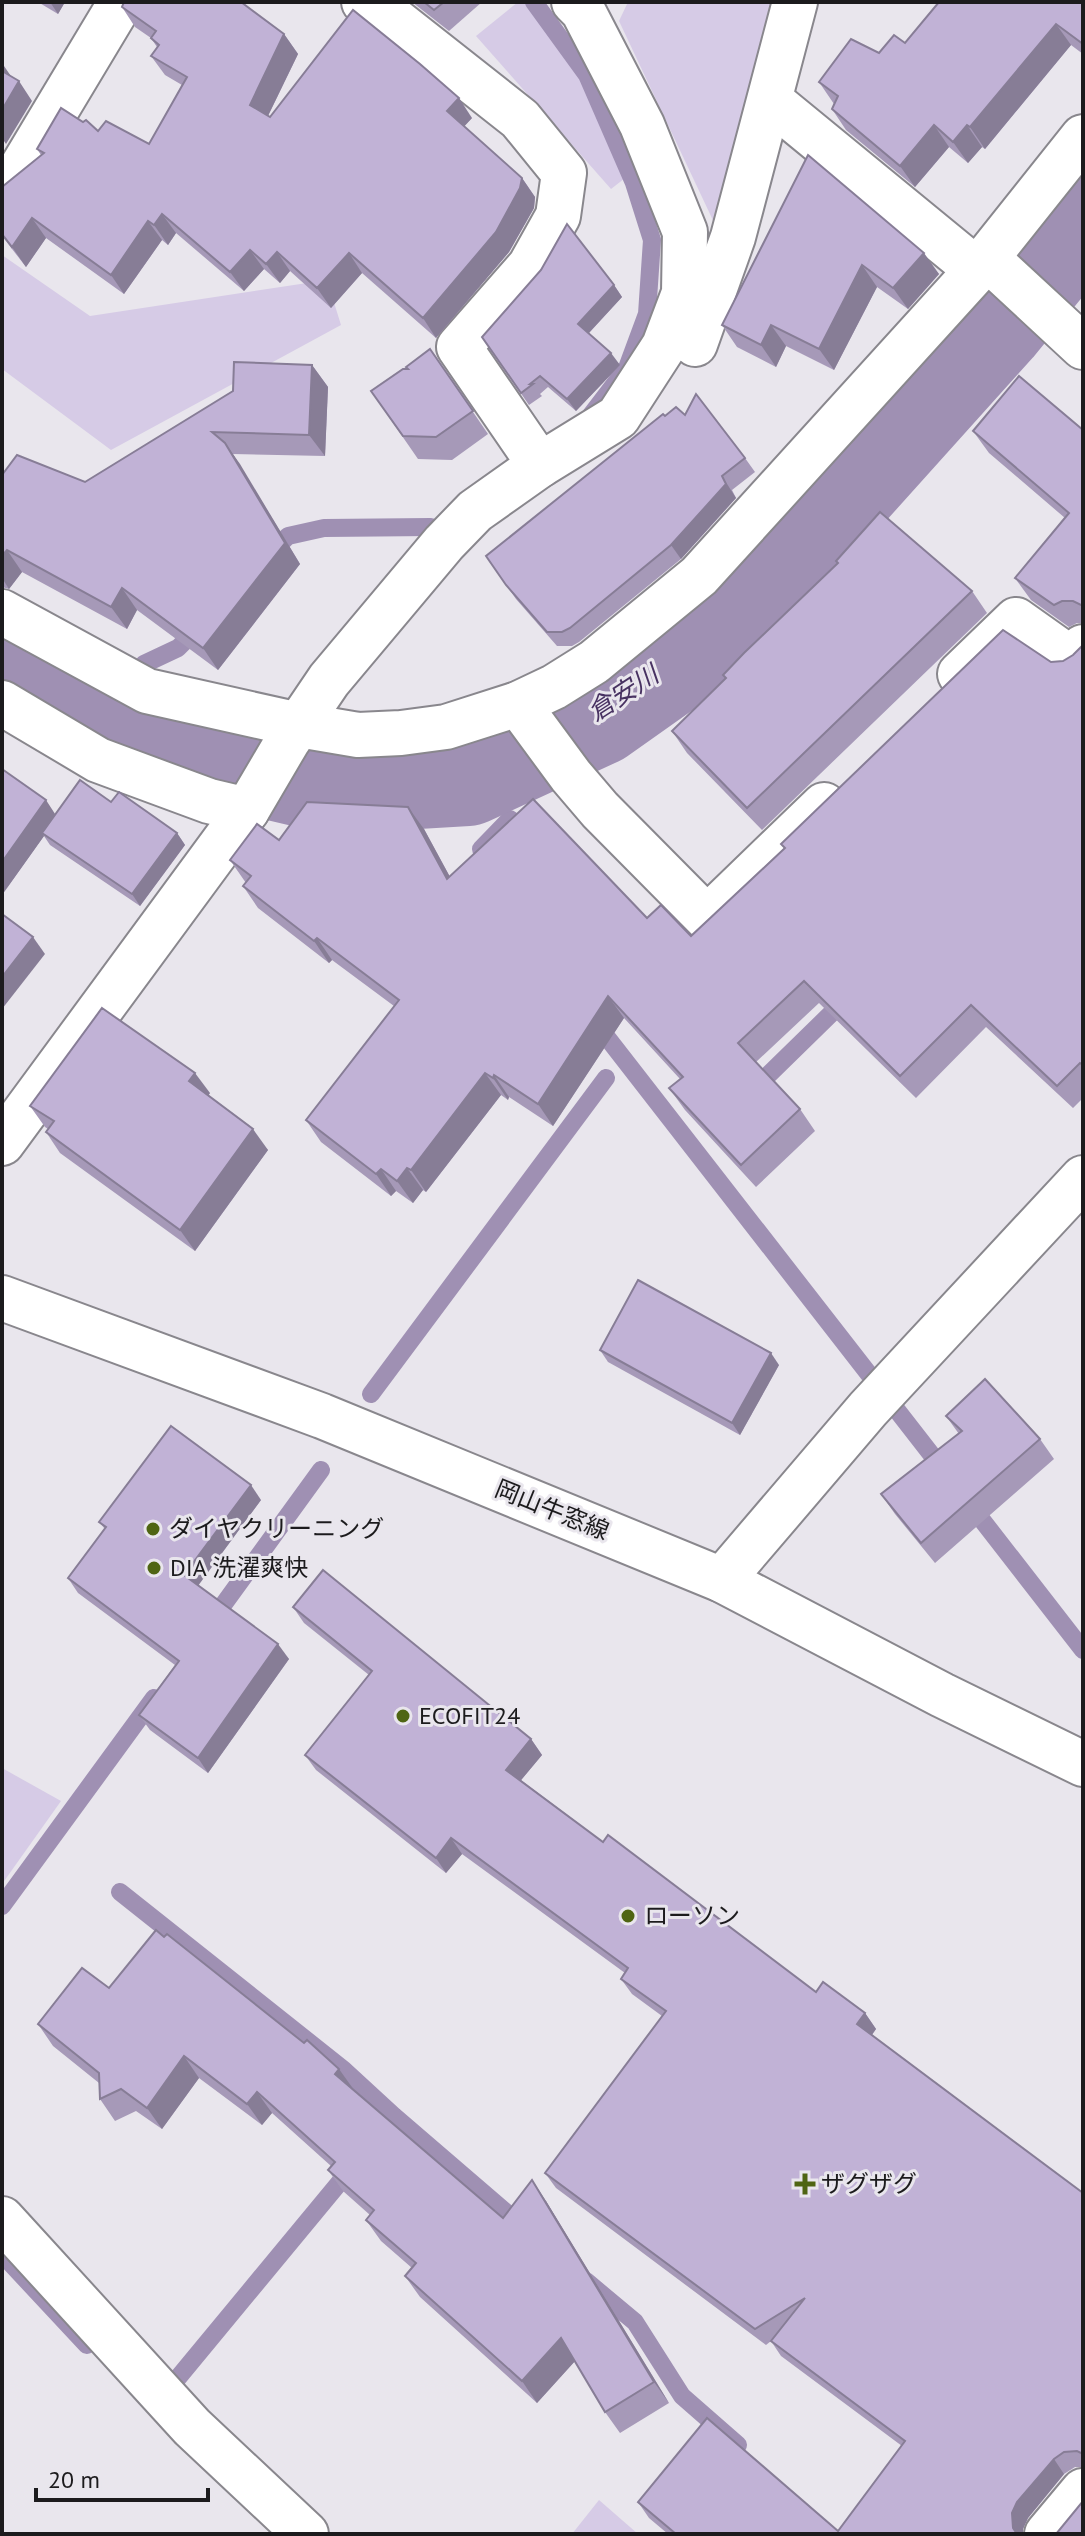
<svg xmlns="http://www.w3.org/2000/svg" width="1085" height="2536" viewBox="0 0 1085 2536" font-family="'PT Sans','Noto Sans JP',sans-serif">
  <rect width="100%" height="100%" fill="#e9e6ed"/>
  <!-- green -->
  <g fill="#d6cbe6">
    <polygon points="518,2 532,2 638,168 611,189 476,36"/>
    <polygon points="628,2 776,2 718,231 619,21"/>
    <polygon points="2,255 90,316 327,280 341,325 111,450 2,369"/>
    <polygon points="2,1768 61,1801 2,1884"/>
    <polygon points="599,2500 638,2534 572,2534"/>
  </g>
  <g fill="none" stroke-linecap="round" stroke-linejoin="round">
    <!-- stream -->
    <g stroke="#9f90b3" stroke-width="18">
      <polyline points="534,2 587,75 634,183 652,240 647,314 627,368 591,415"/>
      <polyline points="270,554 288,536 324,528 431,527"/>
      <polyline points="597,714 616,732 666,698 794,580 1083,268"/>
      <polyline points="105,719 144,664 178,648 199,627"/>
      <polyline points="481,849 510,819"/>
      <polyline points="595,1022 945,1472"/>
      <polyline points="753,1090 846,999"/>
      <polyline points="371,1394 606,1078"/>
      <polyline points="968,1502 1083,1650"/>
      <polyline points="210,1623 321,1470"/>
      <polyline points="120,1892 344,2070 394,2116 524,2228"/>
      <polyline points="2,1906 154,1698"/>
      <polyline points="2,2254 87,2345"/>
      <polyline points="586,2281 635,2322 682,2396 738,2445"/>
      <polyline points="177,2379 354,2165"/>
    </g>
    <!-- river -->
    <polyline stroke="#9f90b3" stroke-width="104" points="2,660 130,734 332,782 467,774 597,714 679,656 798,541 994,323 1083,214"/>
    <!-- minor casing -->
    <g stroke="#89878d" stroke-width="48">
      <g id="minor">
        <polyline points="364,2 378,7 520,119 564,173 558,216 530,266 459,347 540,465"/>
        <polyline points="771,101 977,270"/>
        <polyline points="2,180 19,172 121,2"/>
        <polyline points="987,258 1083,347"/>
        <polyline points="695,344 733,237 795,2"/>
        <polyline points="2,612 147,691 299,725 358,735 401,733 446,727 518,704 554,687 594,662 699,576 977,270 1083,137"/>
        <polyline points="960,674 1016,620 1071,659 1083,647"/>
        <polyline points="2,703 98,760 209,801 247,810"/>
        <polyline points="518,704 571,776 600,810 707,918 824,805"/>
        <polyline points="2,1143 247,810 287,742 329,680 444,543 475,511 540,465 618,417 664,346 684,293 685,232 642,125 583,11 574,2"/>
        <polyline points="722,1580 868,1409 1083,1178"/>
        <polyline points="2,2219 192,2427 306,2534"/>
        <polyline points="1047,2534 1083,2491"/>
      </g>
    </g>
    <!-- primary casing -->
    <g stroke="#89878d" stroke-width="48">
      <polyline id="primary" points="2,1298 322,1416 722,1580 942,1695 1083,1764"/>
    </g>
    <!-- minor -->
    <use href="#minor" stroke="#fff" stroke-width="44"/>
    <!-- primary -->
    <use href="#primary" stroke="#fff" stroke-width="44"/>
  </g>
  <!-- wall -->
  <g fill="#a699b8">
    <polygon points="38,2 65,2 58,14"/>
    <polygon points="412,2 482,2 449,31"/>
    <polygon points="1083,2 1083,54 1071,45 985,149 982,147 968,163 949,147 915,187 846,130 832,109 834,104 819,82 879,53 905,43"/>
    <polygon points="122,7 284,34 298,54 268,116 270,117 472,118 464,126 522,178 535,197 534,208 509,252 436,338 362,273 331,308 290,271 280,283 264,269 244,291 176,233 168,245 162,240 124,294 46,238 26,267 2,236 2,187 41,155 37,149 98,131 149,144 182,85 165,75 151,56 157,47 151,38 135,27"/>
    <polygon points="808,155 939,274 908,309 877,287 834,370 786,346 776,367 737,347 722,325"/>
    <polygon points="614,285 622,297 589,333 620,365 576,411 548,387 540,394 542,396 529,405 482,337"/>
    <polygon points="430,349 488,434 452,460 418,459 371,391 407,369"/>
    <polygon points="312,365 328,387 325,456 233,454 300,564 218,670 137,610 127,629 22,572 9,589 2,587 2,475 85,482"/>
    <polygon points="685,415 745,458 755,472 732,490 736,498 681,559 579,642 572,646 557,646 516,599 486,556 665,416"/>
    <polygon points="1083,430 1083,623 1077,623 1069,627 1031,600 1015,578 1065,518 989,453 973,431"/>
    <polygon points="836,561 972,591 987,613 762,830 687,753 672,731 726,678 723,675 838,564"/>
    <polygon points="1083,645 1083,1098 1073,1108 986,1027 916,1098 819,1003 756,1062 800,1109 815,1131 756,1187 685,1110 669,1088 680,1079 624,1018 553,1126 509,1097 508,1100 501,1095 426,1192 423,1190 413,1203 396,1191 391,1196 321,1142 306,1120 394,1006 332,960 329,963 258,908 243,886 246,883 230,860 279,840 408,807 424,829 450,877 647,918 691,936 784,848 781,844 1051,662 1063,661 1073,655"/>
    <polygon points="111,802 177,833 185,845 140,906 50,845 44,836 2,895 55,814"/>
    <polygon points="210,1093 208,1095 268,1150 195,1251 60,1153 46,1132 48,1129 45,1127 30,1106"/>
    <polygon points="600,1350 779,1365 740,1435 608,1362"/>
    <polygon points="946,1416 1040,1439 1054,1459 935,1563 895,1514 881,1494 959,1434"/>
    <polygon points="261,1500 198,1585 289,1659 208,1773 150,1730 139,1715 175,1665 78,1593 68,1578 105,1529 99,1522"/>
    <polygon points="293,1607 531,1739 542,1755 521,1780 603,1842 816,1992 865,2013 876,2029 872,2035 1083,2193 1083,2467 1075,2467 1064,2474 1028,2518 1023,2529 1023,2534 668,2534 649,2518 638,2502 838,2531 902,2446 781,2356 771,2341 766,2345 556,2188 545,2173 662,2016 632,1994 621,1979 625,1973 462,1854 446,1873 316,1770 305,1755 369,1675 304,1623"/>
    <polygon points="109,1988 354,2090 503,2218 546,2201 669,2403 620,2433 605,2412 575,2361 537,2403 420,2297 405,2276 412,2268 381,2241 366,2220 370,2215 343,2191 328,2170 331,2166 272,2113 262,2125 199,2078 162,2129 136,2111 115,2121 100,2099 99,2083 53,2046 38,2024"/>
  </g>
  <!-- shaded-wall -->
  <g fill="#877d96">
    <polygon points="50,2 65,2 58,14"/>
    <polygon points="1056,24 1071,45 985,149 970,127"/>
    <polygon points="284,34 298,54 264,124 250,105"/>
    <polygon points="4,66 17,85 19,81 32,101 6,144 2,138 2,69"/>
    <polygon points="459,98 472,118 461,130 447,111"/>
    <polygon points="934,125 949,147 915,187 900,166"/>
    <polygon points="967,125 982,147 968,163 953,142"/>
    <polygon points="522,178 535,197 534,208 509,252 436,338 423,318"/>
    <polygon points="162,214 176,233 168,245 154,225"/>
    <polygon points="32,218 46,238 26,267 12,247"/>
    <polygon points="148,221 162,240 124,294 111,275"/>
    <polygon points="250,250 264,269 244,291 230,272"/>
    <polygon points="277,252 290,271 280,283 266,264"/>
    <polygon points="349,253 362,273 331,308 317,288"/>
    <polygon points="924,253 939,274 908,309 893,288"/>
    <polygon points="862,265 877,287 834,370 819,349"/>
    <polygon points="614,285 622,297 586,336 578,324"/>
    <polygon points="771,325 786,346 776,367 761,345"/>
    <polygon points="611,353 620,365 576,411 567,399"/>
    <polygon points="312,365 328,387 325,456 309,435"/>
    <polygon points="225,443 240,464 300,564 218,670 203,648"/>
    <polygon points="722,476 736,498 681,559 671,545"/>
    <polygon points="7,550 22,572 9,589 2,578 2,556"/>
    <polygon points="122,588 137,610 127,629 111,607"/>
    <polygon points="46,800 57,817 42,833 44,836 2,895 2,862"/>
    <polygon points="408,807 424,829 463,901 447,879"/>
    <polygon points="177,833 185,845 140,906 132,894"/>
    <polygon points="33,937 45,954 2,1009 2,977"/>
    <polygon points="317,938 332,960 329,963 314,941"/>
    <polygon points="608,996 624,1018 553,1126 538,1104"/>
    <polygon points="195,1073 210,1093 204,1102 189,1081"/>
    <polygon points="485,1073 501,1095 426,1192 411,1170"/>
    <polygon points="494,1075 509,1097 508,1100 493,1078"/>
    <polygon points="253,1129 268,1150 195,1251 180,1230"/>
    <polygon points="407,1168 423,1190 413,1203 397,1181"/>
    <polygon points="381,1169 396,1191 391,1196 376,1174"/>
    <polygon points="771,1353 779,1365 740,1435 732,1423"/>
    <polygon points="251,1485 261,1500 195,1590 184,1575"/>
    <polygon points="278,1644 289,1659 208,1773 198,1758"/>
    <polygon points="531,1739 542,1755 517,1785 506,1770"/>
    <polygon points="451,1838 462,1854 446,1873 436,1858"/>
    <polygon points="865,2013 876,2029 868,2040 857,2024"/>
    <polygon points="184,2056 199,2078 162,2129 147,2108"/>
    <polygon points="339,2069 354,2090 335,2074"/>
    <polygon points="257,2092 272,2113 262,2125 247,2104"/>
    <polygon points="532,2180 546,2201 669,2403 654,2382"/>
    <polygon points="561,2338 576,2360 537,2403 522,2381"/>
    <polygon points="1054,2459 1064,2474 1028,2518 1023,2529 1023,2534 1017,2534 1013,2528 1012,2513 1017,2502"/>
  </g>
  <!-- building -->
  <g fill="#c1b2d6" stroke="#877d96" stroke-width="2">
    <polygon points="124,2 241,2 284,34 250,105 270,117 353,10 420,64 459,98 447,111 522,178 520,188 496,232 423,318 349,253 317,288 277,252 266,264 250,250 230,272 162,214 154,225 148,221 111,275 32,218 12,247 2,234 2,187 44,153 37,149 61,108 83,122 86,120 98,131 106,121 149,144 187,77 151,56 159,45 151,38 156,31 122,7"/>
    <polygon points="424,2 444,2 434,10"/>
    <polygon points="939,2 1083,2 1083,44 1056,24 970,127 967,125 953,142 934,125 900,166 832,109 838,96 819,82 851,39 879,53 894,35 905,43"/>
    <polygon points="2,71 19,81 2,110"/>
    <polygon points="808,155 924,253 893,288 862,265 819,349 771,325 761,345 722,325"/>
    <polygon points="567,224 614,285 578,324 611,353 567,399 540,376 530,384 533,384 521,393 482,337 541,270"/>
    <polygon points="430,349 473,411 436,437 403,436 371,391 403,369 408,369 406,367"/>
    <polygon points="234,362 312,365 309,435 212,432 225,443 285,543 203,648 122,588 111,607 7,550 2,556 2,475 17,455 85,482 233,391"/>
    <polygon points="1019,376 1083,430 1083,606 1073,601 1062,601 1054,605 1015,578 1069,513 973,431"/>
    <polygon points="696,394 745,458 722,476 726,484 671,545 570,628 562,632 547,632 506,585 486,556 663,414 665,416 676,407 685,415"/>
    <polygon points="880,512 972,591 747,808 672,731 726,678 723,675 744,653 838,563 836,561"/>
    <polygon points="1003,630 1051,662 1063,661 1073,655 1083,645 1083,1065 1080,1063 1057,1086 971,1005 900,1076 804,981 738,1043 800,1109 741,1165 669,1088 683,1077 608,996 538,1104 494,1075 493,1078 485,1073 411,1170 407,1168 397,1181 381,1169 376,1174 306,1120 399,1000 317,938 314,941 243,886 251,876 230,860 257,824 279,840 307,802 408,807 447,879 533,799 647,918 661,905 691,936 785,848 781,844"/>
    <polygon points="2,769 46,800 2,862"/>
    <polygon points="80,780 111,802 119,792 177,833 132,894 42,833"/>
    <polygon points="2,914 33,937 2,977"/>
    <polygon points="102,1008 195,1073 189,1081 253,1129 180,1230 46,1132 54,1121 30,1106"/>
    <polygon points="638,1280 771,1353 732,1423 600,1350"/>
    <polygon points="985,1379 1040,1439 921,1543 881,1494 962,1431 946,1416"/>
    <polygon points="171,1426 251,1485 184,1575 278,1644 198,1758 139,1715 179,1661 68,1578 106,1527 99,1522"/>
    <polygon points="323,1570 531,1739 506,1770 603,1842 608,1835 816,1992 823,1982 865,2013 857,2024 1083,2193 1083,2454 1077,2451 1064,2452 1054,2459 1017,2502 1012,2513 1013,2528 1017,2534 676,2534 638,2502 707,2418 838,2531 905,2441 771,2341 805,2298 755,2329 545,2173 666,2011 621,1979 628,1968 451,1838 436,1858 305,1755 372,1671 293,1607"/>
    <polygon points="156,1930 164,1937 167,1934 304,2043 307,2040 339,2069 335,2074 503,2218 532,2180 654,2382 605,2412 561,2338 522,2381 405,2276 416,2263 366,2220 374,2210 328,2170 335,2162 257,2092 247,2104 184,2056 147,2108 121,2089 100,2099 99,2073 38,2024 82,1968 109,1988"/>
    <polygon points="1083,2501 1083,2534 1056,2534"/>
  </g>
  <!-- markers -->
  <g fill="#4f6513" stroke="#e9e6ed" stroke-width="3">
    <circle cx="153" cy="1529" r="8"/>
    <circle cx="154" cy="1568" r="8"/>
    <circle cx="403" cy="1716" r="8"/>
    <circle cx="628" cy="1916" r="8"/>
    <path d="M801 2172h8v8h8v8h-8v8h-8v-8h-8v-8h8z"/>
  </g>
  <g text-anchor="middle" stroke-width="6" stroke-linejoin="round" paint-order="stroke">
    <!-- street labels -->
    <g font-size="24" fill="#1c1b1d" stroke="#e9e6ed">
      <text transform="translate(552 1510) rotate(22)" y="8">岡山牛窓線</text>
    </g>
    <!-- poi labels -->
    <g font-size="24" fill="#1c1b1d" stroke="#e9e6ed" text-anchor="start">
      <text x="169" y="1537">ダイヤクリーニング</text>
      <text x="170" y="1576">DIA 洗濯爽快</text>
      <text x="419" y="1724">ECOFIT24</text>
      <text x="644" y="1924">ローソン</text>
      <text x="821" y="2192">ザグザグ</text>
    </g>
    <!-- water labels -->
    <g font-size="26" font-style="italic" fill="#483262" stroke="#e9e6ed">
      <text transform="translate(623 693) rotate(-33)" y="9">倉安川</text>
    </g>
  </g>
  <!-- border -->
  <rect width="1085" height="2536" fill="none" stroke="#1c1b1d" stroke-width="8"/>
  <!-- scale -->
  <path d="M36 2488v12h172v-12" fill="none" stroke="#1c1b1d" stroke-width="4"/>
  <text x="48" y="2488" font-size="24" fill="#1c1b1d" stroke="#e9e6ed" stroke-width="6" paint-order="stroke">20 m</text>
</svg>
